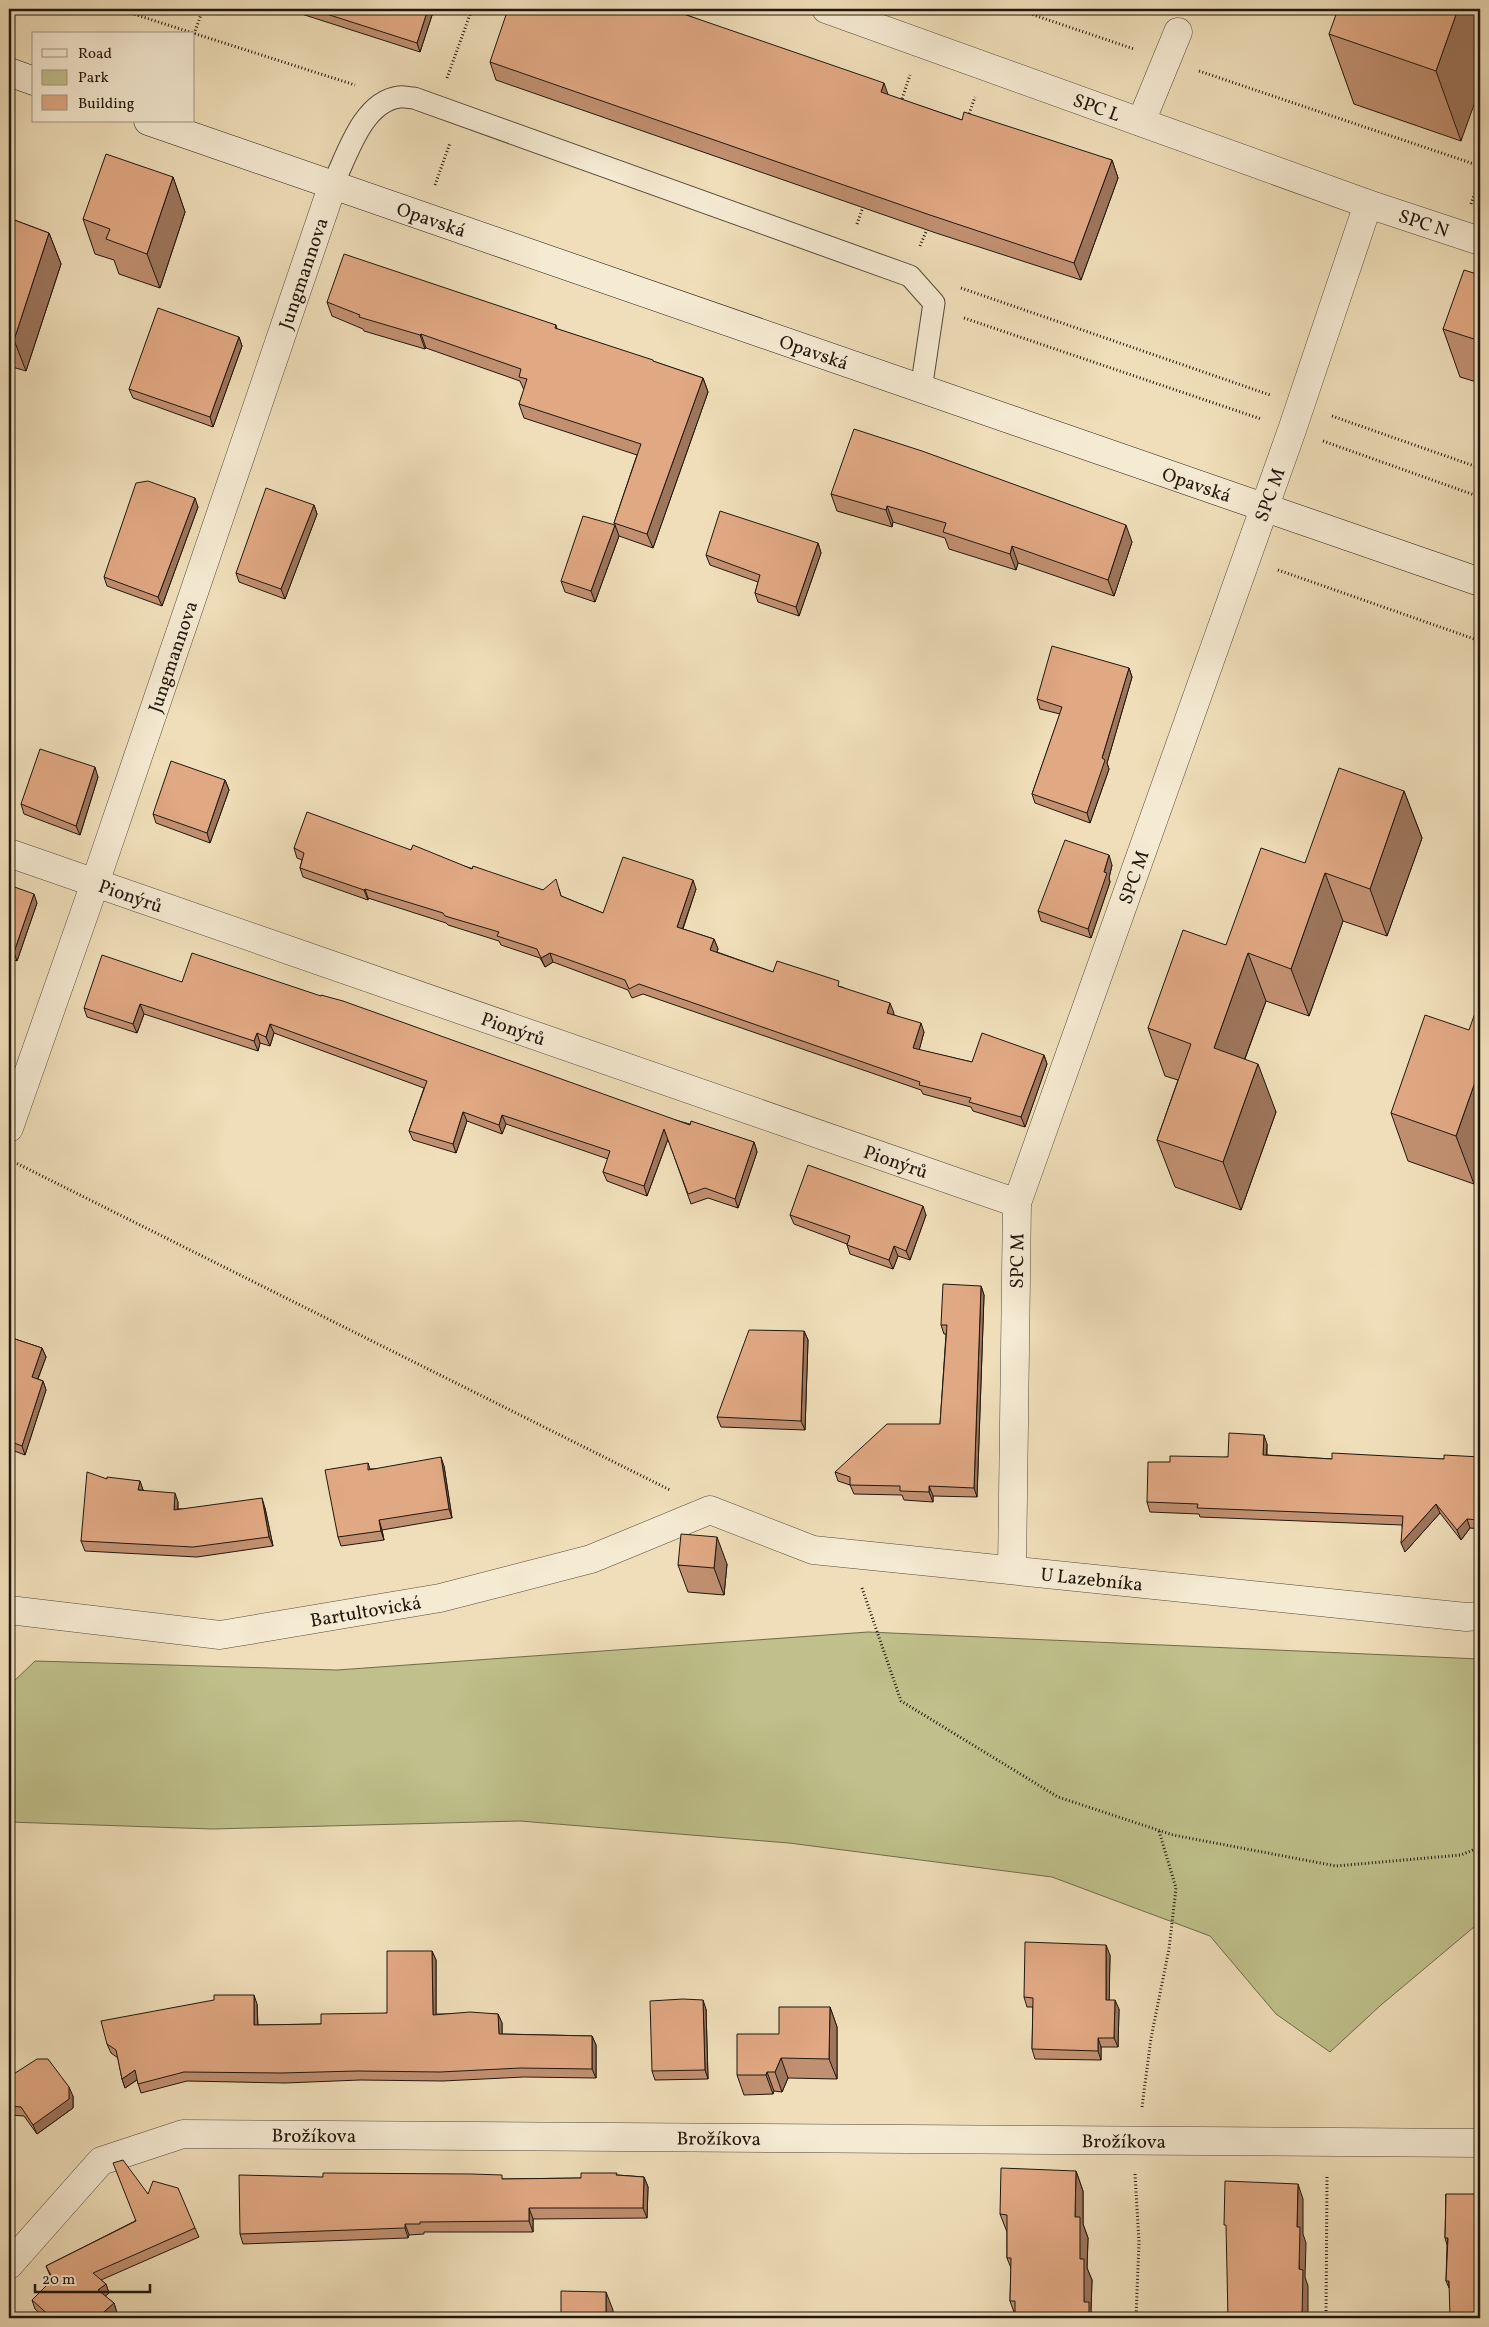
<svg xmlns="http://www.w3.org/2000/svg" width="1489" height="2327" viewBox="0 0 1489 2327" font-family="Vollkorn,serif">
  <rect width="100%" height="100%" fill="#efdeb9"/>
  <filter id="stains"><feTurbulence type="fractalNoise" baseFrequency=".004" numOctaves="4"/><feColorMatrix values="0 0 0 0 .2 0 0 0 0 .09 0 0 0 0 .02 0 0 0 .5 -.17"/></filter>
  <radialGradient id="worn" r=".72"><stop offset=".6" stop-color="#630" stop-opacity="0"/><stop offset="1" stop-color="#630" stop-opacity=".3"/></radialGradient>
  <!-- green -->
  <polygon fill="#bfc08b" stroke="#706c4c" points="868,1632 1480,1659 1480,1922 1381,2005 1330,2052 1276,2014 1210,1936 1052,1877 789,1843 520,1821 212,1829 9,1822 9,1686 35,1661 337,1670"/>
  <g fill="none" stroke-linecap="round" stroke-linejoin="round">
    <!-- lane casing -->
    <g stroke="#544938" stroke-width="23">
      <path id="lane" d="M333,184C347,156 362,102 399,97C403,96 409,98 414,98L910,276L934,303L921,390"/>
    </g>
    <!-- street casing -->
    <g stroke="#544938" stroke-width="29">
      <g id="street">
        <path id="s1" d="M826,9L1368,204L1480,241"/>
        <polyline points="1141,122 1178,32"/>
        <path id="s2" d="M9,853L1017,1203"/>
        <path id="s3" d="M9,1128L95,883L333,184"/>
        <path id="s4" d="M1012,1569L1017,1203L1292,430L1368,204"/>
        <path id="s5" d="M9,1610L220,1635L440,1598L591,1559L710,1510L813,1550L1466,1617L1480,1616"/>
        <path id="s6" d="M9,2265L101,2161L183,2134L1480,2143"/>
      </g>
    </g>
    <!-- secondary casing -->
    <g stroke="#21170d" stroke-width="29">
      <g id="secondary">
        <polyline points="9,72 34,81"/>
        <path id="s7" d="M148,121L1480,582"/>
      </g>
    </g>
    <!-- path -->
    <g stroke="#21170d" stroke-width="3" stroke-dasharray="1 2.5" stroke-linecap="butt">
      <polyline points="118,9 355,85"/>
      <polyline points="1016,9 1134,49"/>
      <polyline points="194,34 203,9"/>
      <polyline points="1199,71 1480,166"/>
      <polyline points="447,78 472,9"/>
      <polyline points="901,102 910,75"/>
      <polyline points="968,117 975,97"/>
      <polyline points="435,185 450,143"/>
      <polyline points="1471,204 1480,178"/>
      <polyline points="857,224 864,204"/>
      <polyline points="920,246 928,227"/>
      <polyline points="961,288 1270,395"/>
      <polyline points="964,318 1261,419"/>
      <polyline points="1332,416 1480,468"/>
      <polyline points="1323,441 1480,497"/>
      <polyline points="1278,570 1480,641"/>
      <polyline points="14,1162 670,1490"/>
      <polyline points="862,1588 901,1701 1058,1797 1173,1835 1336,1866 1461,1855 1480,1847"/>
      <polyline points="1142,2107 1151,2038 1169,1949 1176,1888 1159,1831"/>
      <polyline points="1135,2174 1139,2242 1136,2318"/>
      <polyline points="1326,2318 1327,2176"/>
    </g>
    <!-- lane -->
    <use href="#lane" stroke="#f5ead2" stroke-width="21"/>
    <!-- street -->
    <use href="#street" stroke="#f5ead2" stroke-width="28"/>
    <!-- secondary -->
    <use href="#secondary" stroke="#f5ead2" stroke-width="28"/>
  </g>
  <!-- wall -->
  <g fill="#c19071" stroke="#21170d">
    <polygon points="286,9 434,9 420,52"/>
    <polygon points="1480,9 1461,141 1354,104 1329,34"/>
    <polygon points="677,11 888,95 962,120 1112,160 1118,178 1081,280 936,233 496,80 490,62"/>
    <polygon points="173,177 185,212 160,288 119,274 114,260 95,254 83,219"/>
    <polygon points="9,218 49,233 61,264 26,371 9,366"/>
    <polygon points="1480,275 1480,383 1460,377 1443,329"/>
    <polygon points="327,302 556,325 557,329 703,378 708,392 653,548 619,536 595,602 565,592 561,581 615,525 614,523 637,455 524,418 519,404 524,390 520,381 426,348 425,349 364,331 363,329 332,316"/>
    <polygon points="239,337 242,346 213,427 133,398 129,389"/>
    <polygon points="831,494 1132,542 1114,596 1018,563 1016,570 949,549 945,538 893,522 892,527 837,511"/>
    <polygon points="314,505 317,514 285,599 239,582 236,573"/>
    <polygon points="198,507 162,606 107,586 104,577"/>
    <polygon points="818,543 821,553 799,616 758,602 755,593 758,582 710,565 706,555"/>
    <polygon points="1129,668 1132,677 1107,763 1109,769 1090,823 1035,803 1032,794 1060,714 1040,709 1037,699"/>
    <polygon points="98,777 80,835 24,814 21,804"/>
    <polygon points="225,780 229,790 210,843 156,823 153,814"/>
    <polygon points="1404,791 1422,838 1387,936 1343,921 1309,1016 1266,1001 1245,1059 1276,1112 1241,1210 1175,1187 1157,1140 1178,1080 1165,1076 1148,1028 1305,863"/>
    <polygon points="294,848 411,850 543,890 559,889 561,896 603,913 696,889 683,929 714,939 718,949 717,952 773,972 842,987 894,1013 893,1014 924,1032 919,1050 972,1062 1044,1055 1047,1064 1025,1127 973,1111 971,1107 923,1094 921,1090 643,994 632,998 628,990 553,962 545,967 540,958 501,945 499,941 448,925 446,923 368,898 368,900 303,877 300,868 302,860 297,858"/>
    <polygon points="1112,865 1109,878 1110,882 1091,938 1041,921 1038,911"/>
    <polygon points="9,885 37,903 17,961 9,958"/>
    <polygon points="182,982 754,1142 757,1152 738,1208 708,1198 691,1204 668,1139 647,1196 607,1181 603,1172 608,1159 506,1124 502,1134 467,1121 456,1153 413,1140 409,1131 424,1088 274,1033 270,1046 260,1043 258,1051 144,1014 137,1033 87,1017 84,1008"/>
    <polygon points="1469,1030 1474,1184 1408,1161 1391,1113"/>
    <polygon points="790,1215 926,1215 910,1260 898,1256 893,1269 850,1254 847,1245 847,1244 794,1224"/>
    <polygon points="981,1286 984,1295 977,1497 933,1496 933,1502 904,1500 902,1495 854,1494 850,1485 838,1481 835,1472 940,1424 946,1334 944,1334 941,1325"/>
    <polygon points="804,1331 808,1340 805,1430 721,1427 717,1417"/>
    <polygon points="9,1337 42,1348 46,1357 38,1379 43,1381 46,1390 25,1455 9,1449"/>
    <polygon points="1267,1444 1267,1455 1332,1459 1444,1459 1480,1457 1480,1529 1470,1528 1461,1540 1440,1513 1405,1552 1402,1525 1200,1517 1199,1514 1150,1512 1147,1502 1170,1462 1228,1457"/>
    <polygon points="368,1463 370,1469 444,1466 452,1518 382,1530 384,1540 341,1546 338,1537"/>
    <polygon points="107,1479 140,1481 143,1490 178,1502 178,1509 265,1508 273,1546 197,1557 85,1551 81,1541"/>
    <polygon points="727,1564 724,1595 688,1592 678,1565"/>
    <polygon points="432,1951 436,1960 436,2014 498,2014 502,2023 502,2034 592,2036 596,2045 596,2078 524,2077 443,2081 360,2080 285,2083 187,2081 141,2093 137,2080 125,2088 122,2079 118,2058 111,2053 107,2044 257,2004 258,2025 321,2024 387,2013"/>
    <polygon points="1110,1955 1109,2000 1119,2009 1118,2047 1101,2047 1101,2060 1035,2059 1032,2049 1033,2007 1027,2007 1024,1997"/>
    <polygon points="830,2007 837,2027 837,2079 788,2078 782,2092 774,2091 773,2094 744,2095 737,2075 779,2034"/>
    <polygon points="706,2009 708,2079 655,2080 652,2071"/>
    <polygon points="9,2077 73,2096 73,2108 37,2134 24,2116 9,2115"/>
    <polygon points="1076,2171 1083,2191 1083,2224 1088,2238 1087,2268 1092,2280 1091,2310 1015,2315 1010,2301 1011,2268 1007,2258 1007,2232 1000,2214"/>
    <polygon points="618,2175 644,2177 648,2187 647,2218 533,2219 533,2232 424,2232 424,2234 409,2235 408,2238 243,2244 240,2234 323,2177 503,2179 581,2178"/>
    <polygon points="148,2194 195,2228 199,2237 101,2280 106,2284 109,2293 105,2296 114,2303 117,2313 111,2318 45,2318 35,2309 32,2300 52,2280 46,2266 135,2221"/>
    <polygon points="1446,2194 1449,2288 1446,2281 1447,2245 1445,2238"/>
  </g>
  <!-- shaded-wall -->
  <g fill="#9d765c" stroke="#21170d">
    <polygon points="428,9 434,9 420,52 417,43"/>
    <polygon points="666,9 678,9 672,25"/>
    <polygon points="1458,9 1480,9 1480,88 1461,141 1436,71"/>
    <polygon points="884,83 890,100 881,92"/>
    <polygon points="1112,160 1118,178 1081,280 1074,263"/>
    <polygon points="173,177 185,212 160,288 147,254"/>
    <polygon points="49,233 61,264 26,371 14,340"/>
    <polygon points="421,334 426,348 425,349 420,335"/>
    <polygon points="239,337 242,346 213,427 210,417"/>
    <polygon points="703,378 708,392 653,548 647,534"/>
    <polygon points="195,498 198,507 162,606 158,597"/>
    <polygon points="314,505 317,514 285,599 281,589"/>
    <polygon points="887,506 893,522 892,527 886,510"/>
    <polygon points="615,525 619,536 595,602 591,591"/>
    <polygon points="1126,525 1132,542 1114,596 1108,580"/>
    <polygon points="818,543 821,553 799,616 796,607"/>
    <polygon points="1012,546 1018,563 1016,570 1010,554"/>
    <polygon points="1129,668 1132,677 1107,763 1109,769 1090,823 1087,813 1102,758"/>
    <polygon points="95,767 98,777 80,835 76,826"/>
    <polygon points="225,780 229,790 210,843 207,833"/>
    <polygon points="1404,791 1422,838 1387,936 1370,889"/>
    <polygon points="1109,855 1112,865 1109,878 1110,882 1091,938 1088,929"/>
    <polygon points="1325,873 1343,921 1309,1016 1291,969"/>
    <polygon points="693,880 696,889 680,936 677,927"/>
    <polygon points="365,889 368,898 368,900 364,890"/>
    <polygon points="34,894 37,903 17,961 14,952"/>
    <polygon points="714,939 718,949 714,959 710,950"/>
    <polygon points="550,953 553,962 545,967 541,958"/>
    <polygon points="1248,953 1266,1001 1231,1096 1214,1048"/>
    <polygon points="890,1003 894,1013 891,1022 887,1013"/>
    <polygon points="140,1004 144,1014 137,1033 133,1024"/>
    <polygon points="921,1023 924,1032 917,1058 913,1048"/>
    <polygon points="270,1024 274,1033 270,1046 266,1037"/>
    <polygon points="257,1033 260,1043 258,1051 254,1041"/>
    <polygon points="1044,1055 1047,1064 1025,1127 1021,1117"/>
    <polygon points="1258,1064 1276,1112 1241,1210 1223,1162"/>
    <polygon points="1480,1068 1480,1165 1474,1184 1456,1136"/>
    <polygon points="463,1112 467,1121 456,1153 453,1144"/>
    <polygon points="502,1115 506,1124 502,1134 499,1125"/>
    <polygon points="664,1129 668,1139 647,1196 644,1186"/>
    <polygon points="754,1142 757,1152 738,1208 735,1199"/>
    <polygon points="923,1206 926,1215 910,1260 906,1251"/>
    <polygon points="894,1246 898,1256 893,1269 889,1260"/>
    <polygon points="981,1286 984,1295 977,1497 974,1488"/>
    <polygon points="804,1331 808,1340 805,1430 801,1421"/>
    <polygon points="42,1348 46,1357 35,1386 32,1377"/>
    <polygon points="43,1381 46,1390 25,1455 22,1446"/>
    <polygon points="1264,1435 1267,1444 1266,1464 1263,1455"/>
    <polygon points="441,1457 444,1466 452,1518 449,1509"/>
    <polygon points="140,1481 143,1490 138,1490"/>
    <polygon points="929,1486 933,1496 933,1502 929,1492"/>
    <polygon points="175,1493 178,1502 177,1519 174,1510"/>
    <polygon points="262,1498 265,1508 273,1546 269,1537"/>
    <polygon points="1436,1504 1440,1513 1405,1552 1401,1543"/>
    <polygon points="1467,1519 1470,1528 1461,1540 1457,1530"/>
    <polygon points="379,1520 382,1530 384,1540 381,1531"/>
    <polygon points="717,1537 727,1564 724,1595 714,1568"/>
    <polygon points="1106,1945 1110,1955 1109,2009 1106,2000"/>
    <polygon points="432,1951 436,1960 436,2024 433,2015"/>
    <polygon points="254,1995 257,2004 258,2034 254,2025"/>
    <polygon points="703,2000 706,2009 708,2079 705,2070"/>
    <polygon points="1115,2000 1119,2009 1118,2047 1114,2038"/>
    <polygon points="830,2007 837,2027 837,2079 829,2059"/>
    <polygon points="498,2014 502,2023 502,2043 499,2034"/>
    <polygon points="592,2036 596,2045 596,2078 592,2069"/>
    <polygon points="1098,2038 1101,2047 1101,2060 1098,2051"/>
    <polygon points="781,2058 788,2078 782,2092 775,2072"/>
    <polygon points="135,2070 138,2079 125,2088 122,2079"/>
    <polygon points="767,2072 774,2091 773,2094 766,2075"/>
    <polygon points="69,2087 73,2096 73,2108 37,2134 33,2125"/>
    <polygon points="1076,2171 1083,2191 1083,2224 1088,2238 1087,2268 1092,2280 1091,2310 1094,2318 1089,2318 1084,2302 1075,2217"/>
    <polygon points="644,2177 648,2187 647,2218 643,2208"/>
    <polygon points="1298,2184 1303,2199 1303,2234 1306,2243 1305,2277 1308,2286 1308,2318 1302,2318 1297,2227"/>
    <polygon points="529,2208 533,2219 533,2232 529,2221"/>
    <polygon points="405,2224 409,2235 408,2238 405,2228"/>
    <polygon points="106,2284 109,2293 102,2299 98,2290"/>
    <polygon points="606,2292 613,2310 613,2318 606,2318"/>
    <polygon points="114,2303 117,2313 111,2318 97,2318"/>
  </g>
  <!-- building -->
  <g fill="#e0a883" stroke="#21170d">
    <polygon points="311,9 428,9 417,43"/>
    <polygon points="508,9 669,9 884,83 881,92 962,120 964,112 1112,160 1074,263 930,215 490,62"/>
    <polygon points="1338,9 1458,9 1436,71 1329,34"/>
    <polygon points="106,154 173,177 147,254 106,239 110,229 83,219"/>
    <polygon points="9,218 49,233 14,340 9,338"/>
    <polygon points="344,254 556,325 555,328 653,360 653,361 703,378 647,534 614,523 641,444 519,404 527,379 519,377 521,369 421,334 420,335 359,317 360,315 327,302"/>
    <polygon points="1464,270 1480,275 1480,341 1443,329"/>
    <polygon points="158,308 239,337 210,417 129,389"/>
    <polygon points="854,429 922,451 1126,525 1108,580 1012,546 1010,554 943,532 946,523 887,506 886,510 831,494"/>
    <polygon points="148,481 195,498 158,597 104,577 136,483"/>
    <polygon points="266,488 314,505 281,589 236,573"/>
    <polygon points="720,511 818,543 796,607 755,593 760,575 706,555"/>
    <polygon points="583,516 615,525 591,591 561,581"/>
    <polygon points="1052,646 1129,668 1102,758 1105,760 1087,813 1032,794 1062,707 1037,699"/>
    <polygon points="40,749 95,767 76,826 21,804"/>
    <polygon points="171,761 225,780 207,833 153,814"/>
    <polygon points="1339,768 1404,791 1370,889 1325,873 1291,969 1248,953 1214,1048 1258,1064 1223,1162 1157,1140 1191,1044 1148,1028 1183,930 1226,945 1261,848 1305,863"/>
    <polygon points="307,812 411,850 413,845 472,869 473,866 543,890 556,879 561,896 603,913 623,857 693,880 677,927 714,939 710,950 773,972 777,961 839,981 838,986 890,1003 887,1013 921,1023 913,1048 972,1062 982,1033 1044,1055 1021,1117 969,1102 971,1098 919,1085 920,1082 639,984 629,989 625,980 550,953 541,958 537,949 497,936 499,932 445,916 443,913 365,889 364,890 300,868 304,853 294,848"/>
    <polygon points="1065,840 1109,855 1104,872 1107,873 1088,929 1038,911"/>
    <polygon points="9,885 34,894 14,952 9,950"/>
    <polygon points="192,953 321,996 321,995 343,1001 690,1125 691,1121 754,1142 735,1199 705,1188 688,1194 664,1129 644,1186 603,1172 610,1151 502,1115 499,1125 463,1112 453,1144 409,1131 427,1081 270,1024 266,1037 257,1033 254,1041 140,1004 133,1024 84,1008 102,955 182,982"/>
    <polygon points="1480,999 1480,1068 1456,1136 1391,1113 1425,1015 1469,1030"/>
    <polygon points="808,1165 923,1206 906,1251 894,1246 889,1260 847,1245 850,1236 790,1215"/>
    <polygon points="943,1284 981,1286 974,1488 929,1486 929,1492 900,1491 900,1486 850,1485 850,1477 835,1472 887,1424 940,1424 947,1325 941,1325"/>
    <polygon points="749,1330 804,1331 801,1421 717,1417"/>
    <polygon points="9,1337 42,1348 32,1377 43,1381 22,1446 9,1441"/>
    <polygon points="1229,1433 1264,1435 1263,1455 1332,1459 1332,1453 1444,1459 1444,1455 1480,1457 1480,1520 1467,1519 1457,1530 1436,1504 1401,1543 1403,1516 1197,1508 1198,1504 1147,1502 1148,1462 1170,1462 1170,1456 1228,1457"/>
    <polygon points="441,1457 449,1509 379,1520 381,1531 338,1537 325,1470 368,1463 368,1470"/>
    <polygon points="87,1472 107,1479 107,1477 140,1481 138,1490 175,1493 174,1510 262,1498 269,1537 193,1547 81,1541"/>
    <polygon points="681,1534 717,1537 714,1568 678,1565"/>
    <polygon points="1025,1942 1106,1945 1106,2000 1115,2000 1114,2038 1098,2038 1098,2051 1032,2049 1033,1998 1024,1997"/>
    <polygon points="387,1951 432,1951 433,2015 470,2012 498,2014 499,2034 592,2036 592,2069 521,2068 440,2072 357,2071 281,2073 184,2072 138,2084 135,2070 122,2079 116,2050 107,2044 101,2021 214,2000 214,1995 254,1995 254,2025 321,2024 321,2014 387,2013"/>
    <polygon points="683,1999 703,2000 705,2070 652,2071 650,2001"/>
    <polygon points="779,2007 830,2007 829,2059 781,2058 775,2072 767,2072 766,2075 737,2075 737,2034 779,2034"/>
    <polygon points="37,2059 48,2059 69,2087 69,2099 33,2125 21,2107 9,2106 9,2077"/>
    <polygon points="123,2160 148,2194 153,2181 178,2188 195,2228 93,2273 106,2284 98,2290 114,2303 97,2318 52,2318 32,2300 53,2279 46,2266 136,2221 113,2163"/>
    <polygon points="1001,2168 1076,2171 1075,2217 1080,2217 1080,2259 1084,2259 1084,2302 1089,2302 1089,2318 1015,2318 1015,2301 1010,2301 1011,2258 1007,2258 1007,2215 1000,2214"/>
    <polygon points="323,2173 471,2174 502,2175 502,2179 581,2178 581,2173 617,2173 616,2175 644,2177 643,2208 529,2208 529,2221 420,2222 420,2224 405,2224 405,2228 240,2234 239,2175 323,2177"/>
    <polygon points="1225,2181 1298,2184 1297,2227 1300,2227 1299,2269 1303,2270 1302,2318 1228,2318 1226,2225 1224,2225"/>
    <polygon points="1446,2194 1480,2194 1480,2318 1450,2318 1449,2281 1446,2281 1448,2238 1445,2238"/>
    <polygon points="561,2291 606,2292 606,2318 561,2318"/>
  </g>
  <g text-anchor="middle" stroke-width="4" stroke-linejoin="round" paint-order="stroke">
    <!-- street labels -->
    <g font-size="19" fill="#21170d" stroke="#f5ead2">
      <text dy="7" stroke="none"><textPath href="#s1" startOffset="288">SPC L</textPath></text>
      <text dy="7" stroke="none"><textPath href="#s7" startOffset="300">Opavská</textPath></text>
      <text dy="7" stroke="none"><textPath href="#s1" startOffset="635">SPC N</textPath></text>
      <text dy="7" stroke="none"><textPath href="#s3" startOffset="904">Jungmannova</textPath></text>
      <text dy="7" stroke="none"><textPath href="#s7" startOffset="705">Opavská</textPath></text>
      <text dy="7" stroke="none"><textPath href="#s7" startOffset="1110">Opavská</textPath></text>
      <text dy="7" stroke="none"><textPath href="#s4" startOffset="1118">SPC M</textPath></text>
      <text dy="7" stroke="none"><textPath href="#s3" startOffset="499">Jungmannova</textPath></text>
      <text dy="7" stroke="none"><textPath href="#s4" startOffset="712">SPC M</textPath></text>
      <text dy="7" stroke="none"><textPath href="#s2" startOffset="129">Pionýrů</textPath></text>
      <text dy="7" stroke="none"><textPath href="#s2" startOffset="534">Pionýrů</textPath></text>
      <text dy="7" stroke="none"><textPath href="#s2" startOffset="939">Pionýrů</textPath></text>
      <text dy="7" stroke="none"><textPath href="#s4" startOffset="308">SPC M</textPath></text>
      <text dy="7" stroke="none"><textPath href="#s5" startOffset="1111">U Lazebníka</textPath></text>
      <text dy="7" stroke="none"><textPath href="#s5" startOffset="360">Bartultovická</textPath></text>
      <text dy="7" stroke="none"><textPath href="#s6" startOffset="356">Brožíkova</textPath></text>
      <text dy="7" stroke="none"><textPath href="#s6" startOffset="761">Brožíkova</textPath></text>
      <text dy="7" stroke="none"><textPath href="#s6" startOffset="1166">Brožíkova</textPath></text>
    </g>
  </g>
  <!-- margin -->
  <rect width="1489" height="2327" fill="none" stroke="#efdeb9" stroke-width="30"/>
  <rect x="10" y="10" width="1469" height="2307" fill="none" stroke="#21170d" stroke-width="2.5"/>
  <rect x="15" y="15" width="1459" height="2297" fill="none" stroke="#21170d"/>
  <!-- legend -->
  <rect x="32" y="32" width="162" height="90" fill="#f5ead2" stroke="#a09683"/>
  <rect x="42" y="49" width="25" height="8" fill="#f5ead2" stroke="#a09683"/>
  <text x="78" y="58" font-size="15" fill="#21170d">Road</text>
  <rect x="42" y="70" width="25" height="15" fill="#bfc08b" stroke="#a09683"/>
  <text x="78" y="82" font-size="15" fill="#21170d">Park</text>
  <rect x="42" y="95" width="25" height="15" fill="#e0a883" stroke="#a09683"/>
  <text x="78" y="108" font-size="15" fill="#21170d">Building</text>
  <!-- scale -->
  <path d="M35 2284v8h115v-8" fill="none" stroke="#21170d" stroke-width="2.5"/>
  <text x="42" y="2284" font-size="15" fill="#21170d" stroke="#f5ead2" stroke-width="4" paint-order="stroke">20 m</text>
  <rect width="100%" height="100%" filter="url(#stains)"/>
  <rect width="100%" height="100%" fill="url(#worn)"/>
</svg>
